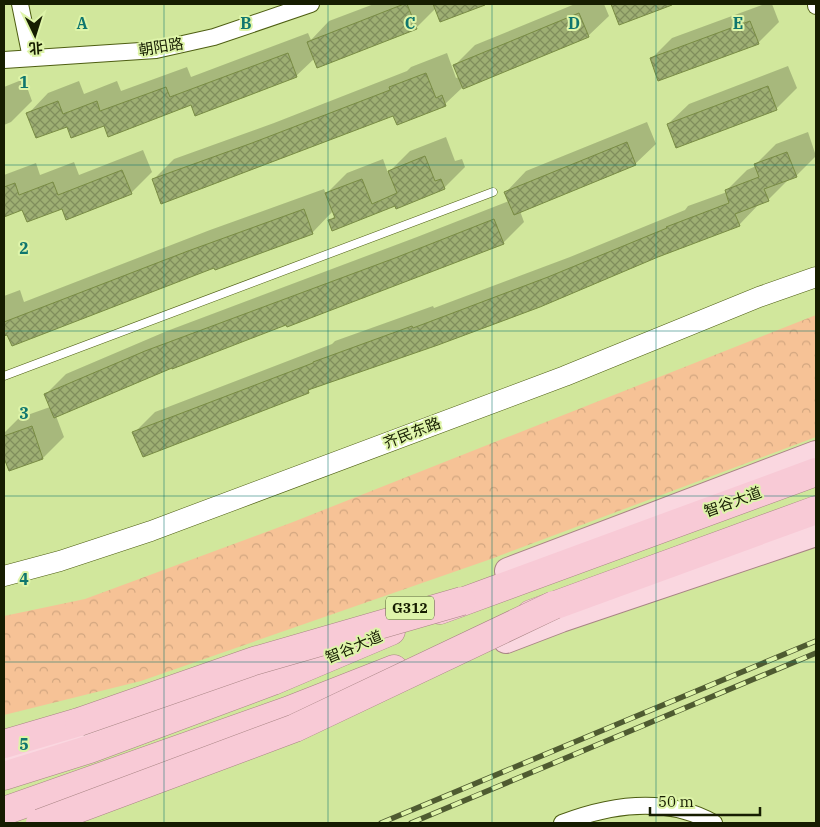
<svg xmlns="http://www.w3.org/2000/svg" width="820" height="827" viewBox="0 0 820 827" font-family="'IBM Plex Serif','Noto Sans SC',serif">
  <defs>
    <pattern id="forest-crowns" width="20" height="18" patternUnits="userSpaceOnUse" patternTransform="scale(1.25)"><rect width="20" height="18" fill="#f6c296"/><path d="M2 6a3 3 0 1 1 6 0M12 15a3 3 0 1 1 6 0" fill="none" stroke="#d2a680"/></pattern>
    <pattern id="building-cross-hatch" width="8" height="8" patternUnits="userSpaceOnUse" patternTransform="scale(1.25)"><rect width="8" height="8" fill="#9eaf73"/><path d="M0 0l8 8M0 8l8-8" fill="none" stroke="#808e5c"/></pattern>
  </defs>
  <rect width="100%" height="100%" fill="#d1e79c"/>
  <!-- forest -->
  <polygon fill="url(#forest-crowns)" points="816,315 816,437 491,559 141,681 4,715 4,616 85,599 293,522"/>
  <!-- shadow -->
  <g fill="#0003">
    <polygon points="374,4 483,4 441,20 436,8 416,28 318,66 315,58 296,76 192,104 105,124 67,125 28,114 48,93 79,81 84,94 117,81 121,91 187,67 191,77 308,33 311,40 329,21"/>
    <polygon points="575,4 604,4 609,16 588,36 463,87 445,104 397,123 394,115 154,179 174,159 274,123 407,71 411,67 447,53 456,78 459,77 454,66 475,45"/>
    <polygon points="612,4 672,4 620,23"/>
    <polygon points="765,4 772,4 779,22 758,43 651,59 672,38"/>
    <polygon points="788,66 797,88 776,109 668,124 689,104"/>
    <polygon points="24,79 32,101 11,122 4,125 4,87"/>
    <polygon points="647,122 656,144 635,164 520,211 524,222 503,243 172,366 56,416 64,437 43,458 10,470 4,454 4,433 19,418 50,407 45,395 66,374 167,331 417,237 509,201 506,192 526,171"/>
    <polygon points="808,132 816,156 796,176 789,179 768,200 760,203 739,225 313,387 308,392 134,433 155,412 332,344 335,341 433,306 434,308 570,257 685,210 688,206 727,192 726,191 747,170 756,166 756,164 776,144"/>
    <polygon points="446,137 455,161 462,159 465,167 444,188 395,205 330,221 335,215 333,211 312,233 4,335 4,296 20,290 24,302 210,230 324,189 326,194 347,173 383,159 388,173 410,151"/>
    <polygon points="143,150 152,172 131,193 62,207 23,209 4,216 4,175 36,163 40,175 74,162 79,175"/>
  </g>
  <!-- building -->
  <g fill="url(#building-cross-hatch)" stroke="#798c44">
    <polygon points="404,4 407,4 417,29 317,68 307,42"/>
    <polygon points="433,4 485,4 485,5 440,22"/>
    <polygon points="611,4 672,4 672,5 619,25"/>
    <polygon points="579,13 589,37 463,89 453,65"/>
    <polygon points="750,21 759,44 658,81 650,58"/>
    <polygon points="288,53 297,77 195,116 191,105 108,137 104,126 71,138 67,127 36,138 26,113 58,101 63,114 97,101 100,111 166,87 170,97"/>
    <polygon points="426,73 436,98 442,95 446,106 397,125 393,116 161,204 152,179 252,143 390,90 389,87"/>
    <polygon points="768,86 777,110 676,148 667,124"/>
    <polygon points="627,142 636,165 514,215 504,192"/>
    <polygon points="787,152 797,177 764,189 769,201 735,214 740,226 658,257 540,307 438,345 308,390 309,393 143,457 132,432 313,363 313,362 412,326 413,328 548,277 667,228 666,227 729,203 725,190 759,177 754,164"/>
    <polygon points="425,156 435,181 441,179 445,189 396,209 395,206 332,231 328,220 335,218 325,193 362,179 372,204 397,193 388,171"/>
    <polygon points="122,170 132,194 66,220 62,209 27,222 22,210 4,217 4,187 15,183 19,195 53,182 58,195"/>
    <polygon points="304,209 313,234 215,270 214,268 12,346 7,335 4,336 4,322 188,251"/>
    <polygon points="494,219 504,244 287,327 286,325 172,369 172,368 54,418 44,394 145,351 395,258"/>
    <polygon points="32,426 43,459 9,471 4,458 4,436"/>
  </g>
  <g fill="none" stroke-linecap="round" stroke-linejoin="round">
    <!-- service casing -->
    <g stroke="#4e5e12" stroke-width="9">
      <polyline id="service" points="4,376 493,192"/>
    </g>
    <!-- minor casing -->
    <g stroke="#4e5e12" stroke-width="18">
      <g id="minor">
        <polyline points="20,4 31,58"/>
        <polyline points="816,4 816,6"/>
        <polyline points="4,60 156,50 214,37 311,4"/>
        <path d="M562,823C612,804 666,796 714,823"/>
      </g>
    </g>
    <!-- tertiary casing -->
    <g stroke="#4e5e12" stroke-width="21">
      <polyline id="tertiary" points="4,576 60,561 151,531 565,376 759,297 816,277"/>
    </g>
    <!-- primary casing -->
    <g stroke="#a88484" stroke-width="28">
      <g id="primary">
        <polyline points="508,571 816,454"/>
        <polyline points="506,640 561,619 816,533"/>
        <polyline points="4,758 83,735 122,720"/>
      </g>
    </g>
    <!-- trunk casing -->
    <g stroke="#a88484" stroke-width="29">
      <g id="trunk">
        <polyline points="440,610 816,472"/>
        <polyline points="531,614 816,510"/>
        <polyline points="4,744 79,722"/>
        <polyline points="4,776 90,749 273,681 391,631"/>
        <polyline points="4,811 287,711 394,669"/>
      </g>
    </g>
    <!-- service -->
    <use href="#service" stroke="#fff" stroke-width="8"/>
    <!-- minor -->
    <use href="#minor" stroke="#fff" stroke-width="16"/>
    <!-- tertiary -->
    <use href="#tertiary" stroke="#fff" stroke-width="20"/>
    <!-- primary -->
    <use href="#primary" stroke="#fad7e0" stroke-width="26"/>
    <!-- trunk -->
    <use href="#trunk" stroke="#f8cad6" stroke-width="28"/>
    <!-- rail casing -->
    <g stroke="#4f5b31" stroke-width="5.5">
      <g id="rail">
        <polyline points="381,823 816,641"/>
        <polyline points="411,823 816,653"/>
      </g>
    </g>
    <!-- rail -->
    <use href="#rail" stroke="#def4a9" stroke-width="4" stroke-dasharray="11" stroke-linecap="butt"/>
    <!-- trunk-bridge casing -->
    <g stroke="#a88484" stroke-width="29" stroke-linecap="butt">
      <g id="trunk-bridge">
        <polyline points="79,722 254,661 462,601"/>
        <polyline points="40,823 295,728 554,605"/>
      </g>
    </g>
    <!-- trunk-bridge -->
    <use href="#trunk-bridge" stroke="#f8cad6" stroke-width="28"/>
  </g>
  <!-- grid -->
  <path fill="none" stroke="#0f766e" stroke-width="1" stroke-opacity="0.55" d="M164,4V823M328,4V823M492,4V823M656,4V823M4,165H816M4,331H816M4,496H816M4,662H816"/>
  <g text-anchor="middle" stroke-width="4" stroke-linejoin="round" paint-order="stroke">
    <!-- shield labels -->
    <rect fill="#def4a9" stroke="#525e33" stroke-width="1" x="386" y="596.5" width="48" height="23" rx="4"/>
    <g font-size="14" font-weight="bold" fill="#161d01">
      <text x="410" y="613">G312</text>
    </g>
    <!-- street labels -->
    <g font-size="15" fill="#161d01" stroke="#def4a9">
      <text transform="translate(161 47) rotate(-9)" y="5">朝阳路</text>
      <text transform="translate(412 433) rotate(-21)" y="5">齐民东路</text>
      <text transform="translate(733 502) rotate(-20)" y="5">智谷大道</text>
      <text transform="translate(354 647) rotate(-23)" y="5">智谷大道</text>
    </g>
  </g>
  <g font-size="16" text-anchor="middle" font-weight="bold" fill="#0f766e" stroke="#def4a9" stroke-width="4" stroke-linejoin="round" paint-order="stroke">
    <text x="82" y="29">A</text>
    <text x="246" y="29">B</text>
    <text x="410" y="29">C</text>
    <text x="574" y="29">D</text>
    <text x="738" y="29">E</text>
    <text x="24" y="88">1</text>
    <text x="24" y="254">2</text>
    <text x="24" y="419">3</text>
    <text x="24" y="585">4</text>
    <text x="24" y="750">5</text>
  </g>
  <!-- border -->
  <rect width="820" height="827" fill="none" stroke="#161d01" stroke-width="10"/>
  <!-- north arrow -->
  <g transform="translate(35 35) rotate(176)" stroke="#def4a9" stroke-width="4" paint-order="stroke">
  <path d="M0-4L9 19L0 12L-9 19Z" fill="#161d01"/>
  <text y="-8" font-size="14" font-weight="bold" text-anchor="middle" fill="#161d01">北</text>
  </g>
  <!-- scale -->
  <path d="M650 807v8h110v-8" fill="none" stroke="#161d01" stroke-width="2.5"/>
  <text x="658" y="807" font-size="15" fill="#161d01" stroke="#def4a9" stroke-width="4" paint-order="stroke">50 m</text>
</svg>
